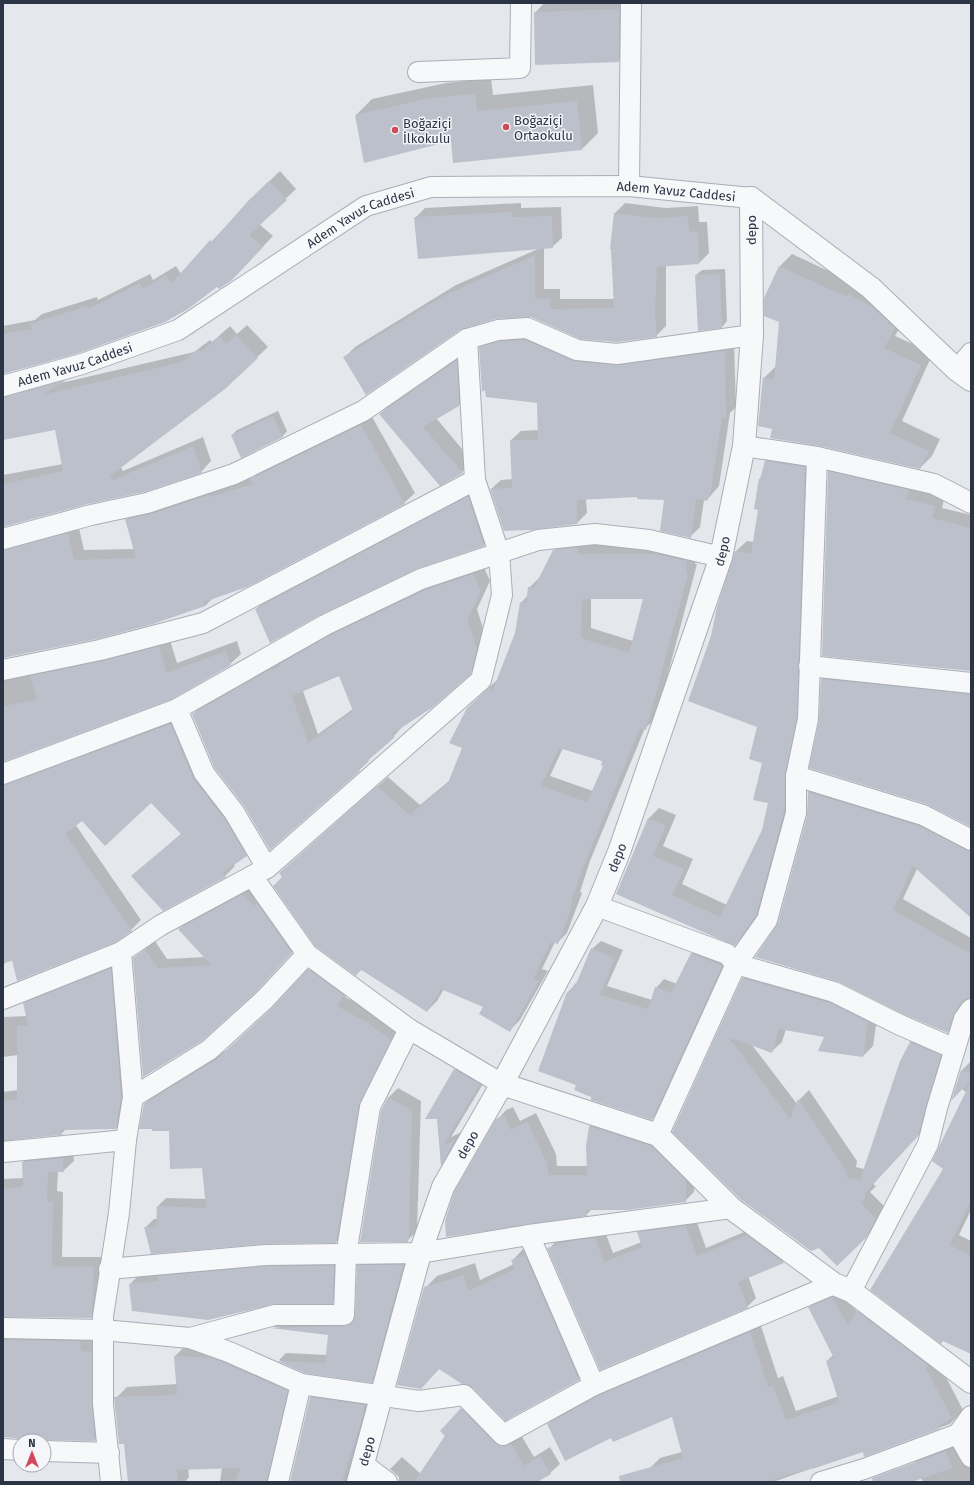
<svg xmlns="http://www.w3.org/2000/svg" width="974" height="1485" viewBox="0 0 974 1485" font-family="'Fira Sans',sans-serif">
  <rect width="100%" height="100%" fill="#e4e7ec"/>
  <!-- shadow -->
  <g fill="#0003" fill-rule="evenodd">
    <polygon points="544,3 635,3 635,45 618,61 535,13"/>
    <polygon points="491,78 493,95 593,85 598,133 582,149 356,115 372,99 446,83"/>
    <polygon points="280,171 296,189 259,224 273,236 242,269 217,286 3,373 3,326 35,320 42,314 97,297 98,300 150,274 153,280 176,266 181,274 259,191"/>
    <polygon points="521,203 521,208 561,207 562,238 552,247 544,248 544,289 560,289 560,299 615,299 615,213 625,203 666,208 698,206 699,222 707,222 709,253 699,263 666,265 666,326 656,336 531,316 495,318 345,357 355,347 456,285 538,249 415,218 425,208"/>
    <polygon points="792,254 859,285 906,316 895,336 933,353 902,421 940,439 932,456 920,468 773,429 764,378 776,366 780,322 765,298 780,266"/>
    <polygon points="725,269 727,321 722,327 696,275 702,270"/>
    <polygon points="247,325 268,347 224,388 121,467 123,471 203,437 211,461 201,472 3,526 3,475 63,464 56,429 3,439 3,380 74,371 61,383 194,352 210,340 212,342 230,326 237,334"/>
    <polygon points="511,332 583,351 734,342 736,407 730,413 719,486 707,500 704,500 700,527 690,537 665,499 638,496 586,499 587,513 577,523 491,489 501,480 513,479 511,440 521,431 539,430 538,402 480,348 490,338"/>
    <polygon points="467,350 470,394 459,405 436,418 473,462 462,472 380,414 391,403"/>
    <polygon points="278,411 287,431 282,437 232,435 237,430"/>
    <polygon points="371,415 415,493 404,503 212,599 205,606 152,623 3,657 3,533 78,524 84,550 134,549 126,520 137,509 254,477 262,469"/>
    <polygon points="776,451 815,457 795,800 767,903 745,934 735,945 617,893 649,818 659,808 676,815 663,846 693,859 682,884 727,905 763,830 769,803 758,726 712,636 736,551 747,541 754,542 759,509 760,479 762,476 765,461"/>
    <polygon points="839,461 945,496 942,508 971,515 971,670 829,472"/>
    <polygon points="478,488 494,535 484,545 416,568 256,609 266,599"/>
    <path d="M564,540L667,544L697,551L695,564H697L656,719L645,728L590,861L580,892L582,893L567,933L557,943L555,942L542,969L548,971L520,1020L510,1030L485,1007L444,989L437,1001L427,1011L362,969L356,975L280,873L388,777L420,805L449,781L463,747L478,698L497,680L516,633L521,603L528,595L529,588L539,578L554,551ZM591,598H645L633,641L591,628ZM563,748L604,761V766L593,791L550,776Z"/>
    <path d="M483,565L490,581L477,609L486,638L480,663L470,673L403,726L394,736L368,760L369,761L359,770L193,714L203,704L278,662L286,659L291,654L341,626L436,580ZM340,675L353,709L318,734L303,691Z"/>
    <polygon points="169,637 177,663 237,641 241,654 230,664 3,761 3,664"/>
    <polygon points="832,669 971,683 971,826 820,721 822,679"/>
    <polygon points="181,714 256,845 233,864 235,866 225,876 133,876 182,833 151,801 82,819 75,824 141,920 131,930 3,963 3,768"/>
    <polygon points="819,782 971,837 971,901 917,869 903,899 971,938 971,997 966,999 958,1022 947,1032 779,923 808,816 808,792"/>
    <polygon points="253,885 295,949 256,990 201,1040 134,958 155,941 167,959 205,957 180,929 189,919"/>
    <polygon points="601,941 623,950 607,986 652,1000 656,988 664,979 677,984 692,954 701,945 730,958 660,1110 652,1119 592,1096 577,1085 568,992 579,980 592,949"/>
    <polygon points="121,959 126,1118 116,1128 66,1129 61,1134 3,1141 3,1092 18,1090 18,1055 3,1057 3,1017 27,1016 24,1004 34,993"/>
    <polygon points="318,961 352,986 345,997 377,1014 399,1031 345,1233 336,1242 145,1228 154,1219 157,1219 158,1206 166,1198 206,1199 203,1167 170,1129 144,1104 154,1095 227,1050 279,1003"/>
    <polygon points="754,968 878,1012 873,1046 863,1056 825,1036 786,1029 782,1042 771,1052 752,1045 797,1104 799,1100 809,1090 857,1161 856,1167 864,1169 910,1042 921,1032 951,1045 928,1125 873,1184 876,1186 870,1192 886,1208 876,1227 837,1265 819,1247 673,1131 743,978"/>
    <polygon points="465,1060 489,1074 451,1137 464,1131 450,1155 442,1164 438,1118 455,1070"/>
    <polygon points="971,1061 971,1210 959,1235 971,1241 971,1353 943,1340 944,1169 966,1092 962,1089 962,1070"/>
    <polygon points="398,1088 421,1101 417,1231 407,1241 388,1098"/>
    <polygon points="513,1107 520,1121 536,1113 556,1154 557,1166 588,1166 590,1126 599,1117 660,1137 694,1171 694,1192 685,1201 592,1209 586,1215 447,1236 497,1120 506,1110"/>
    <polygon points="73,1148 74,1161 63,1171 58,1171 57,1191 63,1192 62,1257 104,1257 101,1307 91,1317 3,1316 3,1179 23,1178 23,1162 33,1152"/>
    <polygon points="695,1217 706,1248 756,1227 792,1253 783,1262 748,1276 756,1298 747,1307 549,1249 557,1240 604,1229 613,1253 642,1242 638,1232 647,1224"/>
    <polygon points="524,1248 590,1367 579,1379 505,1419 472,1386 440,1368 421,1388 425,1288 437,1276 475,1263 480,1280 514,1264 513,1260"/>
    <polygon points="344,1256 342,1293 332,1302 130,1284 140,1274"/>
    <polygon points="366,1257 410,1257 380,1373 372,1382 304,1372 279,1360 286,1353 327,1355 329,1334 273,1327 281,1320 356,1317 358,1266"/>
    <polygon points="842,1288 857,1312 867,1302 936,1358 963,1410 950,1424 903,1441 879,1445 773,1482 644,1482 650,1468 660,1458 682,1452 673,1416 612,1437 548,1424 558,1414 610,1386 760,1323 778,1378 783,1376 796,1411 839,1396 827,1361 833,1355 810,1307 820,1298"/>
    <polygon points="3,1323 90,1331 91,1341 101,1342 105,1430 95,1440 44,1439 28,1441 21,1438 3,1437"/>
    <polygon points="186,1345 298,1380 286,1482 220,1482 222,1467 188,1468 189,1477 185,1482 129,1482 125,1443 116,1398 127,1387 177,1384 175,1356"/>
    <polygon points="322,1386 375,1394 351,1482 291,1482 311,1397"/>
    <polygon points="471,1400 521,1435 534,1457 550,1447 560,1464 550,1473 535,1482 399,1482 399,1477 390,1469 402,1457 421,1474 462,1409"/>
    <polygon points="963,1439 971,1451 971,1482 923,1482 914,1463 924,1453"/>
  </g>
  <!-- building -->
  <g fill="#bbc0ca" fill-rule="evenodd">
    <polygon points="619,9 619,62 535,65 534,12"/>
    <polygon points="475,94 477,111 577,101 582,150 453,163 451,141 364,163 355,115 430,98"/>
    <polygon points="269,181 287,200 249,235 263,247 232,280 219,289 217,287 188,309 165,322 79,353 3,374 3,334 32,329 30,324 87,306 88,309 140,283 143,289 166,275 171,284 210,240 212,242 248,201"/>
    <polygon points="512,212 512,217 552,216 553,248 418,259 414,217"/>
    <polygon points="614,213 656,218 688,216 689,232 698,231 699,264 657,267 655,312 657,337 617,342 580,339 531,317 495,319 460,330 366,395 343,357 445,295 535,255 535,298 551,299 550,309 614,308 611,249 610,249"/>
    <polygon points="779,266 847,297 848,294 874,308 895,328 884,348 921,365 890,433 929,451 920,469 820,446 770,438 772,429 758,426 763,377 774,380 779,322 764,316 764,298"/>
    <polygon points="720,274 722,328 698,331 695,275"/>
    <polygon points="236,335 258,358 225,389 110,476 113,480 193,446 202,473 144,492 88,504 3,527 3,484 63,471 55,430 3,440 3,397 67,380 42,395 182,362 199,349 201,352 219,336 226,344"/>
    <polygon points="525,340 573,361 616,365 725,351 726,418 722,417 710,497 708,496 707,501 696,499 691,538 660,531 664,500 637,499 637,497 577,500 577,524 531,530 504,531 490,489 512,488 510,440 538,440 537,403 486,397 485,390 482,392 479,347 500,341"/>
    <polygon points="457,360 459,406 423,427 463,473 440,486 379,414"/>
    <polygon points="273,416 283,437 241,458 231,435"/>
    <polygon points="361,425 405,504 247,587 204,602 205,606 153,624 97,639 3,658 3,550 68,533 74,560 136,558 125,519 151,514 209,495 209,497 253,484 250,479"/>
    <polygon points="765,461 805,467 797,718 785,774 784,811 756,915 735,946 616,894 648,818 666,825 653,856 684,869 672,895 720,917 762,830 768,803 753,800 762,763 749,759 757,727 688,701 711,636 717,607 735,551 751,554 758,510 754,509 759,478 760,479"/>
    <polygon points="828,471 910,490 906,499 935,506 932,518 971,528 971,671 822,656"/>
    <polygon points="468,496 484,546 416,569 320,615 270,643 255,609"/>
    <path d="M578,547V554H656L687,561L686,573L688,574L646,730L640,728L581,872L571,902L573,903L558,944L551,942L533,979L539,981L510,1032L479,1014L483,1007L441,989L427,1012L360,969L356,976L315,946L273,886L282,877L279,873L377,786L410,815L448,783L462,748L449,743L467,708L490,687L492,692L515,633L520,602L526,603L528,587L534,588L553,550ZM582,599H643L629,653L581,638ZM559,748L602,761L601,766H603L587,802L541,786Z"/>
    <path d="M473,574L481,591L467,620L477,648L471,674L433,707L392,734L395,737L358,769L360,771L270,850L244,806L214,767L192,714L267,671L281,666L280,664L330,635L425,590ZM339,676L353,711L308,743L292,696Z"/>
    <polygon points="159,646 166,673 226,651 231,665 172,699 3,762 3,706 37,700 30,676 102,661"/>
    <polygon points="821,679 971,694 971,827 926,804 809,768 819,721"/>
    <polygon points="171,724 193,778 224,818 247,856 222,873 226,877 163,911 131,876 181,834 151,803 105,846 82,821 65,834 132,931 116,942 17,981 12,960 3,964 3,785"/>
    <polygon points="808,792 919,826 971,851 971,918 913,866 893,910 971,954 971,998 962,1002 955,1012 948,1033 903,1014 839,982 755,957 778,923 807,816"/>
    <polygon points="242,894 254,906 257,903 292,953 257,991 202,1041 143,1077 133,958 145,950 158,968 211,965 178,929"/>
    <polygon points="591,948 615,958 600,995 648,1009 655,987 671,993 691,953 722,966 652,1120 591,1100 591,1097 574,1090 576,1085 538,1071 567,992 570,993 575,983 576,984"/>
    <polygon points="111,968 121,1097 116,1129 61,1130 62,1135 3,1140 3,1101 17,1099 17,1026 28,1025 23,1003"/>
    <polygon points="308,969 344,995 337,1006 368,1023 391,1040 359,1105 336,1243 265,1244 151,1254 144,1227 156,1227 157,1206 206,1208 202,1168 170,1169 169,1131 152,1131 152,1129 139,1129 144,1104 217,1059 273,1007"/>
    <polygon points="742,978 830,1003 868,1022 863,1057 818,1051 824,1037 779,1029 772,1053 728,1037 790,1119 798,1099 847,1172 846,1177 860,1180 900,1061 910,1042 941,1055 918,1136 864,1194 866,1197 861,1203 876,1219 866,1238 837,1266 819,1248 811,1251 739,1198 672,1132"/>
    <polygon points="454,1069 480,1084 443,1146 456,1139 441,1166 437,1119 425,1119"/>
    <polygon points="961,1070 971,1074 971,1080 951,1101"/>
    <polygon points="971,1081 971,1200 950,1245 971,1256 971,1354 943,1341 941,1344 870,1290 943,1169 932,1161"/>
    <polygon points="388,1097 412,1110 409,1237 408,1242 360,1242 381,1111"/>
    <polygon points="504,1115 511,1130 527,1121 547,1163 548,1175 587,1175 586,1146 589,1126 651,1146 686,1180 686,1202 628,1210 585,1210 587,1216 446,1237 445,1221 454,1192 496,1119"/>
    <polygon points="63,1158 64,1172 48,1172 47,1201 53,1202 52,1267 94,1266 92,1318 3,1317 3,1188 23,1187 22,1162"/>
    <polygon points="686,1226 697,1256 747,1235 784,1263 738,1282 748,1308 600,1370 547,1248 571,1241 595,1238 604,1262 642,1247 637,1232"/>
    <polygon points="525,1255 579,1380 505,1421 472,1387 462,1384 439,1369 421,1389 397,1385 424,1287 464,1275 468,1291 515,1269 511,1260"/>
    <polygon points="357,1265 403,1265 372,1383 304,1373 277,1361 325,1363 328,1335 271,1328 344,1326 350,1325 355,1315"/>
    <polygon points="267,1266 334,1266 333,1304 275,1304 208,1320 132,1311 129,1284 159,1281 157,1276"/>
    <polygon points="832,1297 848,1325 857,1311 928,1365 926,1369 952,1418 938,1426 939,1429 864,1457 863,1452 812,1469 812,1468 765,1482 620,1482 619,1476 683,1458 672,1417 613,1442 611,1438 565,1461 547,1424 599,1395 750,1332 768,1387 773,1386 786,1420 839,1402 826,1361 834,1358 808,1307"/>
    <polygon points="3,1340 80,1341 81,1351 92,1352 92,1404 95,1441 44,1440 27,1441 3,1435"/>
    <polygon points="174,1356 213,1358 288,1391 267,1482 235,1482 240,1468 177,1470 178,1482 128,1482 124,1444 119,1444 114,1397 177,1395"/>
    <polygon points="310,1397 365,1405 361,1422 342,1482 290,1482"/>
    <polygon points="461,1408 495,1443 502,1446 511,1444 524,1466 540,1456 551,1474 537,1482 414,1482 445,1436 440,1431"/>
    <polygon points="946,1451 952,1468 912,1482 873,1482 872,1478"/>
  </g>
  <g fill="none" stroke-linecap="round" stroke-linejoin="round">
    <!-- minor casing -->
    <g stroke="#a9aeb7" stroke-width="22">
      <g id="minor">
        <polyline points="418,72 520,68 521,3"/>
        <polyline points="629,186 631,3"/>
        <polyline points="957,370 971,353"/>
        <path id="s1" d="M3,386L82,364L178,330L366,206L431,187L629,186L751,198"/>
        <polyline points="744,446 817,457 934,484 971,503"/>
        <polyline points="3,539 91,515 147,503 234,474 363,411 467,339 498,330 527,328 577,350 617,354 752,335"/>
        <polyline points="809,666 971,683"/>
        <polyline points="3,670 100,650 203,623 475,480"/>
        <polyline points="177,709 204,773 234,812 267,868"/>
        <polyline points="3,774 177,709 325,625 421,579 538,540 595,534 649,540 721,557"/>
        <polyline points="796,776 923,815 971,840"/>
        <polyline points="252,876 307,954 409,1029 502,1084"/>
        <polyline points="597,906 727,954 736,964 834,992 898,1024 955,1049"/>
        <polyline points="3,999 121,952 161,925 267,868 481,680 502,595 499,553 475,480 467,339"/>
        <polyline points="133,1097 209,1050 265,999 307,954"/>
        <polyline points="658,1135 736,964 767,920 796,813 796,776 808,719 817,457"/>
        <polyline points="3,1152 126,1140"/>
        <polyline points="529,1235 594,1385"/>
        <polyline points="109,1269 266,1255 420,1253 529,1235 731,1208"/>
        <polyline points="851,1291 928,1144 937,1108 964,1019 971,1009"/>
        <polyline points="3,1328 103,1330 190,1338 275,1315 344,1315 346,1255 370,1107 409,1029"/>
        <polyline points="190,1338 229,1352 301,1384 419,1401 464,1395 503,1435 594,1385 834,1284"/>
        <polyline points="958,1434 971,1457"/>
        <polyline points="3,1449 20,1450"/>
        <polyline points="44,1451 109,1453"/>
        <polyline points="363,1464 387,1482"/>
        <polyline points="111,1482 103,1404 103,1316 119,1213 126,1140 133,1097 121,952"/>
        <polyline points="278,1482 301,1384"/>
        <polyline points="821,1482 864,1469 958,1434 971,1416"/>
      </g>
    </g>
    <!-- tertiary casing -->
    <g stroke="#a9aeb7" stroke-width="24">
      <g id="tertiary">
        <polyline points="751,198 871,288 957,370 971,380"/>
        <polyline points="502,1084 658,1135 731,1208 834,1284 851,1291 971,1382"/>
        <path id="s2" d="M358,1482L420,1253L443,1187L502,1084L597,906L619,852L721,557L744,446L752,335L751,198"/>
      </g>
    </g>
    <!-- minor -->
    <use href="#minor" stroke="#f7f8fa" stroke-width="20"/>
    <!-- tertiary -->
    <use href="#tertiary" stroke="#f7f8fa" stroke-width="22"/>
  </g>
  <!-- markers -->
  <g fill="#d1495b" stroke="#f4f6f9" stroke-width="1.5">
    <circle cx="506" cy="127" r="4"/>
    <circle cx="395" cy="130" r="4"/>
  </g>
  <g text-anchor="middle" stroke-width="3" stroke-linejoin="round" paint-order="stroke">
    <!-- poi labels -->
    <g font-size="13" fill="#2b3445" stroke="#f4f6f9" text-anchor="start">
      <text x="514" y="125">Boğaziçi<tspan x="514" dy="15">Ortaokulu</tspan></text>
      <text x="403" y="128">Boğaziçi<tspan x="403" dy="15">İlkokulu</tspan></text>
    </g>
    <!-- street labels -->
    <g font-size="13" fill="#2b3445" stroke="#f4f6f9">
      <text dy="5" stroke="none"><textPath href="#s1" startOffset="722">Adem Yavuz Caddesi</textPath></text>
      <text dy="5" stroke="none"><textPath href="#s1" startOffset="399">Adem Yavuz Caddesi</textPath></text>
      <text transform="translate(751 230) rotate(-90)" y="5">depo</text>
      <text dy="5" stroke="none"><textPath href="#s1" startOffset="75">Adem Yavuz Caddesi</textPath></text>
      <text dy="5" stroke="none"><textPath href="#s2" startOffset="1004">depo</textPath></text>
      <text dy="5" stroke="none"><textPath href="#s2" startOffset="680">depo</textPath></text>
      <text dy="5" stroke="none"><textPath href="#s2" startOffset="356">depo</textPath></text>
      <text dy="5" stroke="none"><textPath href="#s2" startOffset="32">depo</textPath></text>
    </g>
  </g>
  <!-- border -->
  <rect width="974" height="1485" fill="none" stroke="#2b3445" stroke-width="8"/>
  <!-- north arrow -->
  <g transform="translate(32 1453)"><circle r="19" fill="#f4f6f9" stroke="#a4a8b1"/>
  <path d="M0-3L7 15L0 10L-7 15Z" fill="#d1495b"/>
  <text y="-6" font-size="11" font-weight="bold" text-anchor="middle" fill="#2b3445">N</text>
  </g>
</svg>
